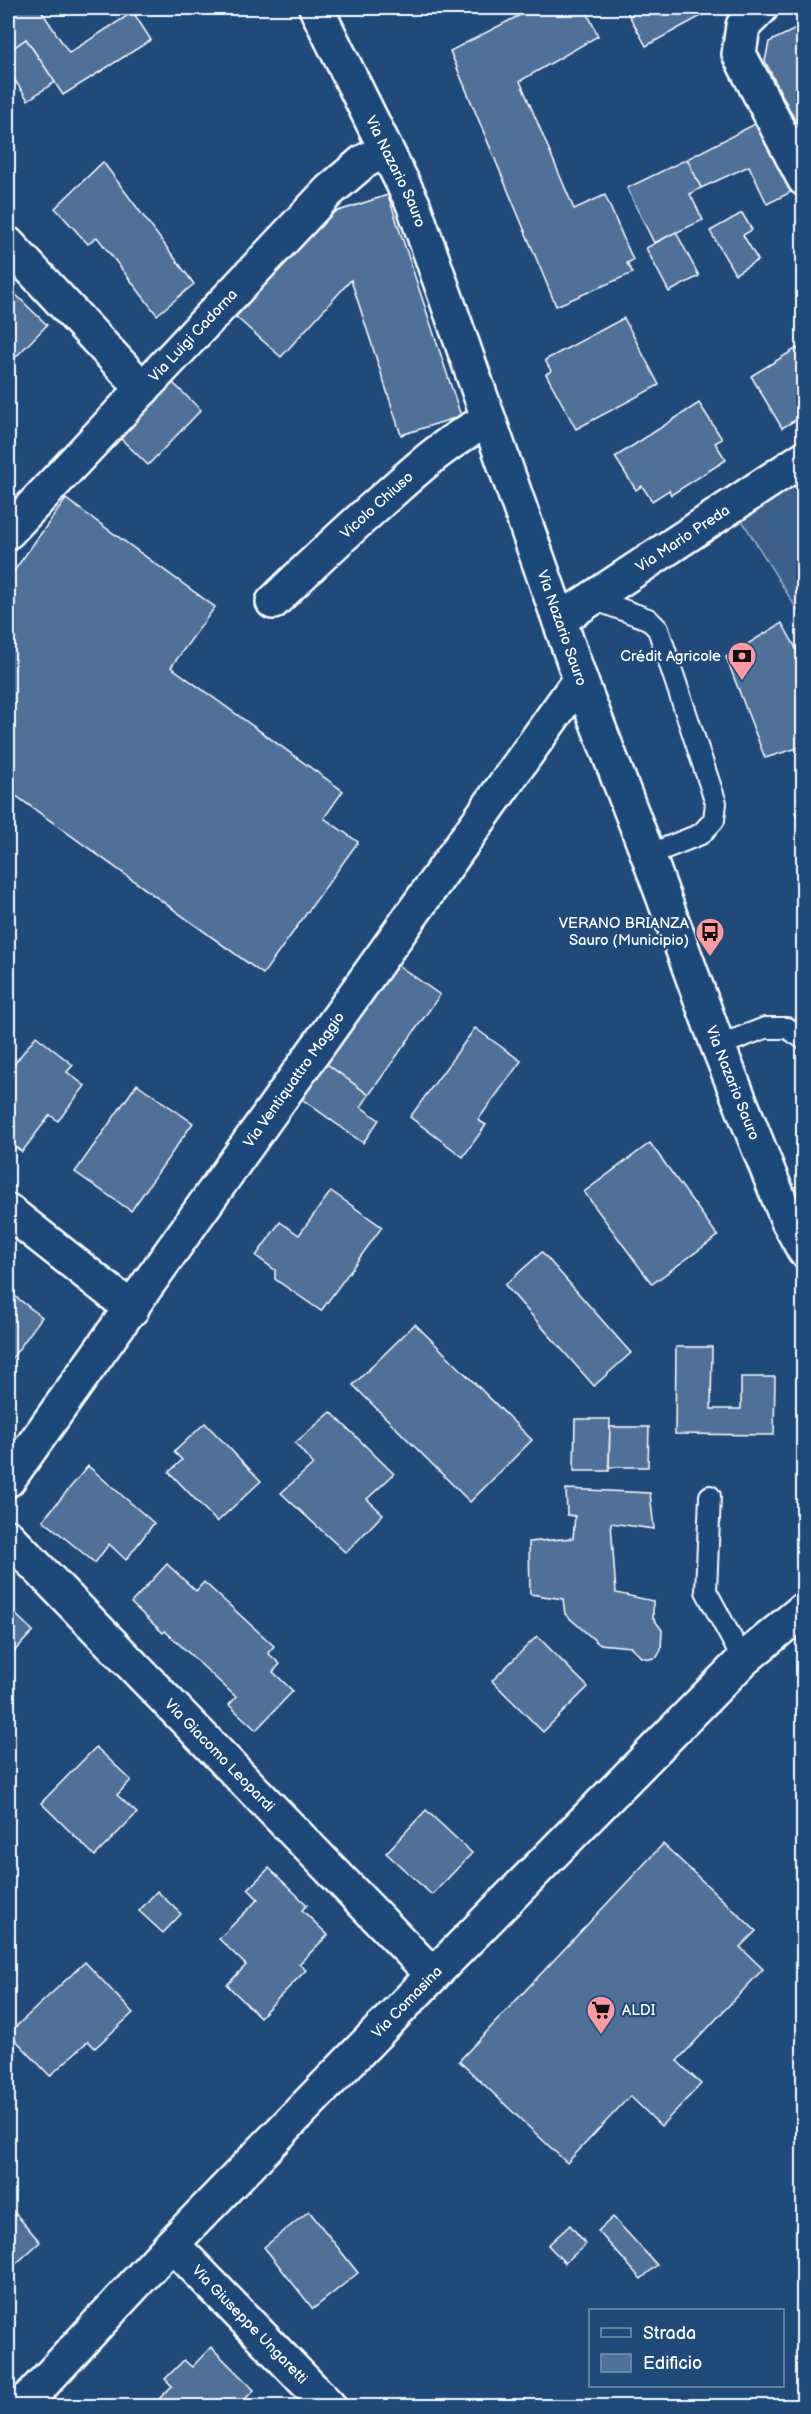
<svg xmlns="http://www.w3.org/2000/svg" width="811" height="2414" viewBox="0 0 811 2414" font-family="'Balsamiq Sans',sans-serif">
  <rect width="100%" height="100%" fill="#1f4a7a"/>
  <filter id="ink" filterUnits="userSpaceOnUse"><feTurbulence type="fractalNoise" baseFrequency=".0167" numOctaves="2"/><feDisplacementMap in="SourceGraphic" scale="12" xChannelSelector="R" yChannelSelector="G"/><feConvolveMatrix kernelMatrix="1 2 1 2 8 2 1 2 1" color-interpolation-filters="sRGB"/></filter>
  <g filter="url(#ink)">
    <!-- green -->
    <polygon fill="#3c618b" stroke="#9eb0c5" stroke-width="1.5" points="803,477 803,619 741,519"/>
    <!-- building -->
    <g fill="#507197" stroke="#fff" stroke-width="1.5">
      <polygon points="8,8 48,8 42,12 69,53 133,12 151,40 63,95 26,39 15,47 8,36"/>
      <polygon points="534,8 585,8 598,36 520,81 574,209 605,195 633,260 627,263 633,273 556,306 450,51"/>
      <polygon points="625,8 699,8 703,15 646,46"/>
      <polygon points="804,25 804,138 765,61 769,42"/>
      <polygon points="26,39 55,82 28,100 8,70 8,52"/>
      <polygon points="761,121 795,190 767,204 749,166 701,188 687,159"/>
      <polygon points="687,159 701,188 690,194 703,220 654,243 627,188"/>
      <polygon points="103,162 194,284 157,315 97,237 88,244 55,208"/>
      <polygon points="388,195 461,416 401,435 351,280 281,357 236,317 329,214"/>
      <polygon points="742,213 752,230 743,235 758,260 735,274 710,231"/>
      <polygon points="676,232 699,276 669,292 646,248"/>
      <polygon points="8,287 47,325 8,365"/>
      <polygon points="624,318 659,385 576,429 546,374 551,371 545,360"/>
      <polygon points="797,348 804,360 804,415 782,428 751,376"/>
      <polygon points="172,382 201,410 148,465 119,437"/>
      <polygon points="699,403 722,439 715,443 726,460 671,495 669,490 652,501 642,486 636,490 615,457"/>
      <polygon points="66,499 215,607 171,667 343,791 324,818 358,842 263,974 8,790 8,745 14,737 8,732 8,579"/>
      <polygon points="782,623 804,663 804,746 765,758 726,657"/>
      <polygon points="804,809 804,836 795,812"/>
      <polygon points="395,963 440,995 369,1095 324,1062"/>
      <polygon points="475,1028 521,1061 478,1120 486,1125 463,1157 410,1117"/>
      <polygon points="36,1036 73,1065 67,1072 85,1086 58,1121 50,1115 22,1152 8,1141 8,1072"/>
      <polygon points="324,1062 369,1095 361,1107 379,1120 363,1143 299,1097"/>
      <polygon points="137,1084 193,1123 131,1211 75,1172"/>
      <polygon points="650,1143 718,1236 652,1284 584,1192"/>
      <polygon points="331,1191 382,1227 321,1311 275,1279 275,1270 256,1256 280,1222 299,1235"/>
      <polygon points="542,1252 631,1353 594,1386 505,1285"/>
      <polygon points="8,1291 42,1317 8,1364"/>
      <polygon points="415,1324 532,1440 470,1502 353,1385"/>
      <polygon points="676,1347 712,1347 711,1409 741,1409 741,1377 775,1377 774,1435 675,1434"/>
      <polygon points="331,1412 394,1474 367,1499 383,1514 346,1553 281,1493 313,1464 295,1443"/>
      <polygon points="575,1419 610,1419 609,1471 574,1471"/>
      <polygon points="205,1423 261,1481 217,1522 169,1472 182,1460 174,1452"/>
      <polygon points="610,1427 649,1427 648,1467 609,1467"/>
      <polygon points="88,1466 154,1523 126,1560 109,1544 95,1563 43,1520"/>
      <polygon points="566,1489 650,1493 654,1529 611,1523 616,1593 653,1601 653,1618 662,1630 661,1650 657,1657 650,1659 641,1657 631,1647 599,1644 565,1614 563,1599 530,1594 529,1542 573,1538 575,1516 567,1515"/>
      <polygon points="167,1564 196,1591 204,1582 274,1646 268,1653 280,1664 273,1672 293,1691 256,1730 229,1705 236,1697 165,1631 163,1633 131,1603"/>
      <polygon points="8,1607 33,1631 8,1658"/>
      <polygon points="537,1636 588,1687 543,1732 492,1681"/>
      <polygon points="96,1747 131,1780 117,1795 137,1813 95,1856 41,1803"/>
      <polygon points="426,1810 472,1853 432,1895 386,1853"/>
      <polygon points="663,1844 756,1931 740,1947 763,1969 677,2061 701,2084 661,2126 630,2096 567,2163 459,2061"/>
      <polygon points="269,1868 307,1905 302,1910 328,1935 299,1964 306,1970 260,2017 227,1985 246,1965 219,1939 258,1899 248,1889"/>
      <polygon points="157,1891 181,1914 163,1933 139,1911"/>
      <polygon points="85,1962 133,2013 95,2048 88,2041 50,2076 9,2033"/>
      <polygon points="8,2205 40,2242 8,2271"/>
      <polygon points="309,2211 358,2273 313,2309 264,2247"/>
      <polygon points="613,2217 657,2265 641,2279 598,2231"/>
      <polygon points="570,2225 586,2244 565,2263 548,2245"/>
      <polygon points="211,2347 254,2390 238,2406 158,2406 155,2403 172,2386 165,2379 184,2360 192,2367"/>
    </g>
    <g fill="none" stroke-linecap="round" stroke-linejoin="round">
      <!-- lane casing -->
      <g stroke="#fff" stroke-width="24">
        <g id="lane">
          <polyline points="590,598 648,619 658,629 716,803 714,820 701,834 648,855"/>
          <polyline points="718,1046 765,1028 787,1028 804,1039"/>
          <polyline points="710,1496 706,1591 743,1660"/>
        </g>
      </g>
      <!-- street casing -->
      <g stroke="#fff" stroke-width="38">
        <g id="street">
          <polyline points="761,8 743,26 739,54 804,179"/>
          <polyline points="8,244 143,389"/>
          <path id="s1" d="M8,532L329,191L363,162L386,150"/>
          <path id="s2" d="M273,602C311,565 349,529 389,494C420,466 451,438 489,420"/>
          <path id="s3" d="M561,619L804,458"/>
          <polyline points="8,1211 132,1309"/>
          <path id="s4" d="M8,1480L580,679"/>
          <path id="s5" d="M8,1537L433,1975"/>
          <path id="s6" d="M172,2244L329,2406"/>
        </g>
      </g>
      <!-- secondary casing -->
      <g stroke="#fff" stroke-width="38">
        <g id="secondary">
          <path id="s7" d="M316,8L413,204L580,679L648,855L718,1046L788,1221L804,1250"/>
          <path id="s8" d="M22,2406L172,2244L433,1975L743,1660L804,1609"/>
        </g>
      </g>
      <!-- lane -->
      <use href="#lane" stroke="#1f4a7a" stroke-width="20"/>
      <!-- street -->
      <use href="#street" stroke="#1f4a7a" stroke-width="33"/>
      <!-- secondary -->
      <use href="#secondary" stroke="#1f4a7a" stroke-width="33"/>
    </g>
  </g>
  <!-- icons -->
  <defs>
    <g id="bank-pin" transform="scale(1.5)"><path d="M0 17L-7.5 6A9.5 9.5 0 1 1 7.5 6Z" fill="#ff9aa2" stroke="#1f4a7a"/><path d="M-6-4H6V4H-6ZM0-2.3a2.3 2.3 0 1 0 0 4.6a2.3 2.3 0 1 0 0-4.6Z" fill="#111"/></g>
    <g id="bus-pin" transform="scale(1.5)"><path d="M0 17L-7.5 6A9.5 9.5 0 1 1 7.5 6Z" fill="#ff9aa2" stroke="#1f4a7a"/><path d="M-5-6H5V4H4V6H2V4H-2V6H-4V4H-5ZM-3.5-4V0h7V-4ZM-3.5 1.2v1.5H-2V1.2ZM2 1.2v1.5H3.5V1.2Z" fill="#111"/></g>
    <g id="supermarket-pin" transform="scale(1.5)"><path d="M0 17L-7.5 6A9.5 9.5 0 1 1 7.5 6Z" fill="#ff9aa2" stroke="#1f4a7a"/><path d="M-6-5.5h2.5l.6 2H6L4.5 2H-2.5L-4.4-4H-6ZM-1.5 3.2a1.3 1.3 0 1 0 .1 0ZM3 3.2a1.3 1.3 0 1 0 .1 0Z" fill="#111"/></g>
  </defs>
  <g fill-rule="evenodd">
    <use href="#bank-pin" x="742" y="656"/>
    <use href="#bus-pin" x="710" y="932"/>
    <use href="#supermarket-pin" x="601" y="2010"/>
  </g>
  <g text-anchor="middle" stroke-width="4.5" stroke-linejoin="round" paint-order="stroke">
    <!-- street labels -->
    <g font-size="15" fill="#fff" stroke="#1f4a7a">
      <text dy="5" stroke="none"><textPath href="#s7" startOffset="182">Via Nazario Sauro</textPath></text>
      <text dy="5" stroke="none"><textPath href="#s1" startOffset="270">Via Luigi Cadorna</textPath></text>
      <text dy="5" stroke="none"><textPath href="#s2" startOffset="142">Vicolo Chiuso</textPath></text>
      <text dy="5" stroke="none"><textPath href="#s3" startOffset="146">Via Mario Preda</textPath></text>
      <text dy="5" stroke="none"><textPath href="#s7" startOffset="668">Via Nazario Sauro</textPath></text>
      <text dy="5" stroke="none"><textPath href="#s4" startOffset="492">Via Ventiquattro Maggio</textPath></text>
      <text dy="5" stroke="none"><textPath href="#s7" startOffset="1154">Via Nazario Sauro</textPath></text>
      <text dy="5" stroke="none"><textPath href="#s5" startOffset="304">Via Giacomo Leopardi</textPath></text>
      <text dy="5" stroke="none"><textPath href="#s8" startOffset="558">Via Comasina</textPath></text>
      <text dy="5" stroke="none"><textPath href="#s6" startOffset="112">Via Giuseppe Ungaretti</textPath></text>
    </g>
    <!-- poi labels -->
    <g font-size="15" fill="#fff" stroke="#1f4a7a" text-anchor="end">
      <text x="721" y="661">Crédit Agricole</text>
      <text x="689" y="928">VERANO BRIANZA<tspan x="689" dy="17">Sauro (Municipio)</tspan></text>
      <text x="622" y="2015" text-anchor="start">ALDI</text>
    </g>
  </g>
  <!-- margin -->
  <rect width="811" height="2414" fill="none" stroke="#1f4a7a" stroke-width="30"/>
  <rect x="15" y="15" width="781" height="2384" fill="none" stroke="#fff" stroke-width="2" filter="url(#ink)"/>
  <!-- legend -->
  <rect x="589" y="2309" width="195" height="78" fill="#1f4a7a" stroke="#7992af" stroke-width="1.5"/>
  <rect x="601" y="2328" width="30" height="9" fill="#1f4a7a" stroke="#7992af" stroke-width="1.5"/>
  <text x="643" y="2339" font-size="18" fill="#ffffff">Strada</text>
  <rect x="601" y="2354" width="30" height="18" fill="#507197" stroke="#7992af" stroke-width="1.5"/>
  <text x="643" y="2369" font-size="18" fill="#ffffff">Edificio</text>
</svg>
